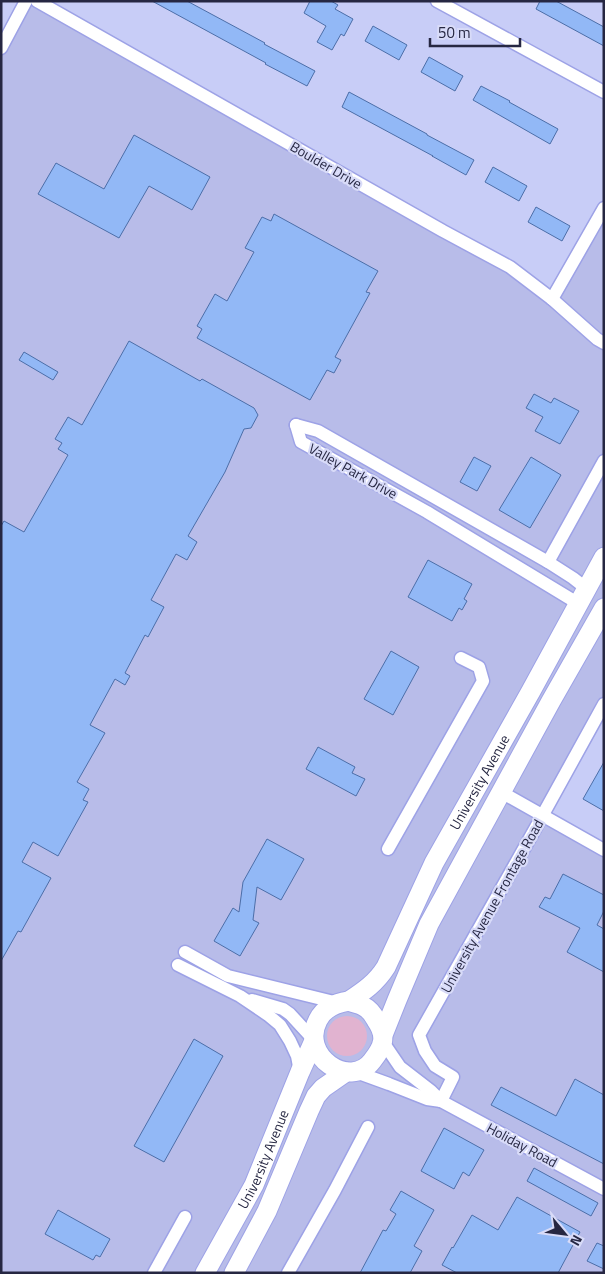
<svg xmlns="http://www.w3.org/2000/svg" width="605" height="1274" viewBox="0 0 605 1274" font-family="'Titillium Web',sans-serif">
  <rect width="100%" height="100%" fill="#c8cdf7"/>
  <!-- built -->
  <polygon fill="#b8bce9" points="26,1 37,1 443,231 552,299 604,209 604,704 543,815 604,850 604,1273 1,1273 1,48"/>
  <!-- green -->
  <circle fill="#e1b3d0" cx="347" cy="1036" r="20"/>
  <!-- building -->
  <g fill="#92b8f6" stroke="#4c6ea8">
    <polygon points="152,1 187,1 265,43 264,44 315,71 307,86 265,64 266,63"/>
    <polygon points="310,1 331,1 338,5 335,9 353,19 344,36 341,34 332,50 317,42 326,26 304,13"/>
    <polygon points="540,1 556,1 604,27 604,46 536,9"/>
    <polygon points="373,26 407,45 399,60 365,41"/>
    <polygon points="429,57 463,76 455,91 421,72"/>
    <polygon points="481,86 510,101 509,102 558,129 550,144 473,100"/>
    <polygon points="349,92 427,134 427,135 474,160 466,175 432,156 433,156 342,107"/>
    <polygon points="134,135 210,177 192,210 149,186 119,238 38,194 56,163 104,189"/>
    <polygon points="493,167 527,186 519,201 485,182"/>
    <polygon points="536,207 570,226 562,241 528,222"/>
    <polygon points="274,214 378,271 366,292 370,293 335,357 341,360 334,373 327,370 310,400 197,338 202,329 197,326 215,294 227,301 254,252 245,248 262,217 271,221"/>
    <polygon points="129,341 200,381 202,379 254,408 258,415 251,428 244,429 225,472 188,536 197,542 187,560 176,554 151,600 164,607 148,637 145,635 125,673 130,676 125,685 115,679 90,725 105,733 77,782 89,789 83,800 88,802 58,856 33,842 22,862 51,878 21,932 18,931 1,961 1,526 4,521 24,532 68,455 58,449 62,443 55,439 68,417 82,425"/>
    <polygon points="24,352 58,372 53,380 19,360"/>
    <polygon points="534,394 551,403 554,398 579,411 560,444 535,431 543,417 526,408"/>
    <polygon points="474,457 491,466 477,491 460,482"/>
    <polygon points="531,457 561,475 530,528 499,510"/>
    <polygon points="428,560 472,584 464,599 467,601 462,610 459,608 452,621 408,597"/>
    <polygon points="391,651 419,667 393,715 364,699"/>
    <polygon points="318,747 355,767 352,773 365,779 356,796 306,769"/>
    <polygon points="604,762 604,811 583,799"/>
    <polygon points="267,839 304,859 281,900 257,887 253,920 259,923 240,956 214,941 233,908 239,912 243,882"/>
    <polygon points="563,874 604,895 604,911 597,925 604,929 604,972 567,952 580,928 539,907 545,897 550,899"/>
    <polygon points="194,1039 223,1056 164,1162 134,1146"/>
    <polygon points="575,1079 604,1095 604,1164 491,1105 501,1087 556,1116"/>
    <polygon points="444,1128 484,1150 469,1176 463,1172 454,1189 421,1171"/>
    <polygon points="534,1168 598,1203 591,1216 527,1181"/>
    <polygon points="401,1191 434,1210 414,1246 422,1251 410,1273 360,1273 383,1230 386,1231 396,1214 390,1210"/>
    <polygon points="517,1197 580,1232 558,1273 457,1273 442,1265 452,1247 453,1248 472,1215 498,1230"/>
    <polygon points="58,1210 110,1239 100,1257 96,1255 93,1260 45,1234"/>
    <polygon points="597,1243 604,1246 604,1269 587,1261"/>
  </g>
  <g fill="none" stroke-linecap="round" stroke-linejoin="round">
    <!-- street casing -->
    <g stroke="#9da2e6" stroke-width="15">
      <g id="street">
        <polyline points="37,1 443,231 510,267 552,299 597,339 604,343"/>
        <polyline points="437,1 604,92"/>
        <polyline points="1,48 26,1"/>
        <polyline points="552,299 604,208"/>
        <polyline points="296,425 301,442 427,512 579,604"/>
        <polyline points="296,425 318,431 548,562 573,578 587,589"/>
        <polyline points="548,562 604,461"/>
        <polyline points="501,792 604,850"/>
        <polyline points="388,849 483,681 479,667 461,658"/>
        <polyline points="185,952 228,976 338,1003"/>
        <polyline points="178,965 240,996 268,1015 280,1025 290,1041 297,1056 300,1072"/>
        <polyline points="252,1000 283,1009 290,1014 313,1039"/>
        <polyline points="383,1042 400,1067 431,1091 441,1101 604,1189"/>
        <polyline points="356,1072 389,1084 427,1099 441,1101"/>
        <polyline points="441,1101 453,1077 435,1066 425,1051 419,1035 535,829 604,704"/>
        <polyline points="154,1273 185,1217"/>
        <polyline points="288,1273 335,1190 368,1127"/>
      </g>
    </g>
    <!-- primary casing -->
    <g stroke="#9da2e6" stroke-width="21">
      <g id="primary">
        <path id="s1" d="M349,1001C364,991 376,983 386,967L434,863L531,691L604,557"/>
        <path d="M349,1001C353,1003 359,1004 363,1006C369,1009 373,1014 376,1020C387,1036 384,1046 372,1061C350,1090 299,1056 318,1020C324,1008 335,1003 349,1001Z"/>
        <polyline points="383,1035 397,1000 429,924 551,701 604,608"/>
        <path id="s2" d="M205,1273L254,1185L300,1072L313,1043"/>
        <polyline points="234,1273 267,1211 309,1111 316,1096 323,1088 346,1072"/>
      </g>
    </g>
    <!-- street -->
    <use href="#street" stroke="#fff" stroke-width="12"/>
    <!-- primary -->
    <use href="#primary" stroke="#fff" stroke-width="19"/>
  </g>
  <g text-anchor="middle" stroke-width="4.5" stroke-linejoin="round" paint-order="stroke">
    <!-- street labels -->
    <g font-size="14" fill="#262742" stroke="#d8dbf8">
      <text transform="translate(326 165) rotate(30)" y="5">Boulder Drive</text>
      <text transform="translate(353 471) rotate(29)" y="5">Valley Park Drive</text>
      <text dy="5" stroke="none"><textPath href="#s1" startOffset="258">University Avenue</textPath></text>
      <text transform="translate(492 906) rotate(-61)" y="5">University Avenue Frontage Road</text>
      <text transform="translate(522 1145) rotate(28)" y="5">Holiday Road</text>
      <text dy="5" stroke="none"><textPath href="#s2" startOffset="128">University Avenue</textPath></text>
    </g>
  </g>
  <!-- border -->
  <rect width="605" height="1274" fill="none" stroke="#262742" stroke-width="5"/>
  <!-- north arrow -->
  <g transform="translate(565 1234) rotate(119)" stroke="#d8dbf8" stroke-width="4" paint-order="stroke">
  <path d="M0-4L9 19L0 12L-9 19Z" fill="#262742"/>
  <text y="-8" font-size="14" font-weight="bold" text-anchor="middle" fill="#262742">N</text>
  </g>
  <!-- scale -->
  <path d="M430 38v8h90v-8" fill="none" stroke="#262742" stroke-width="2.5"/>
  <text x="438" y="38" font-size="15" fill="#262742" stroke="#d8dbf8" stroke-width="4" paint-order="stroke">50 m</text>
</svg>
